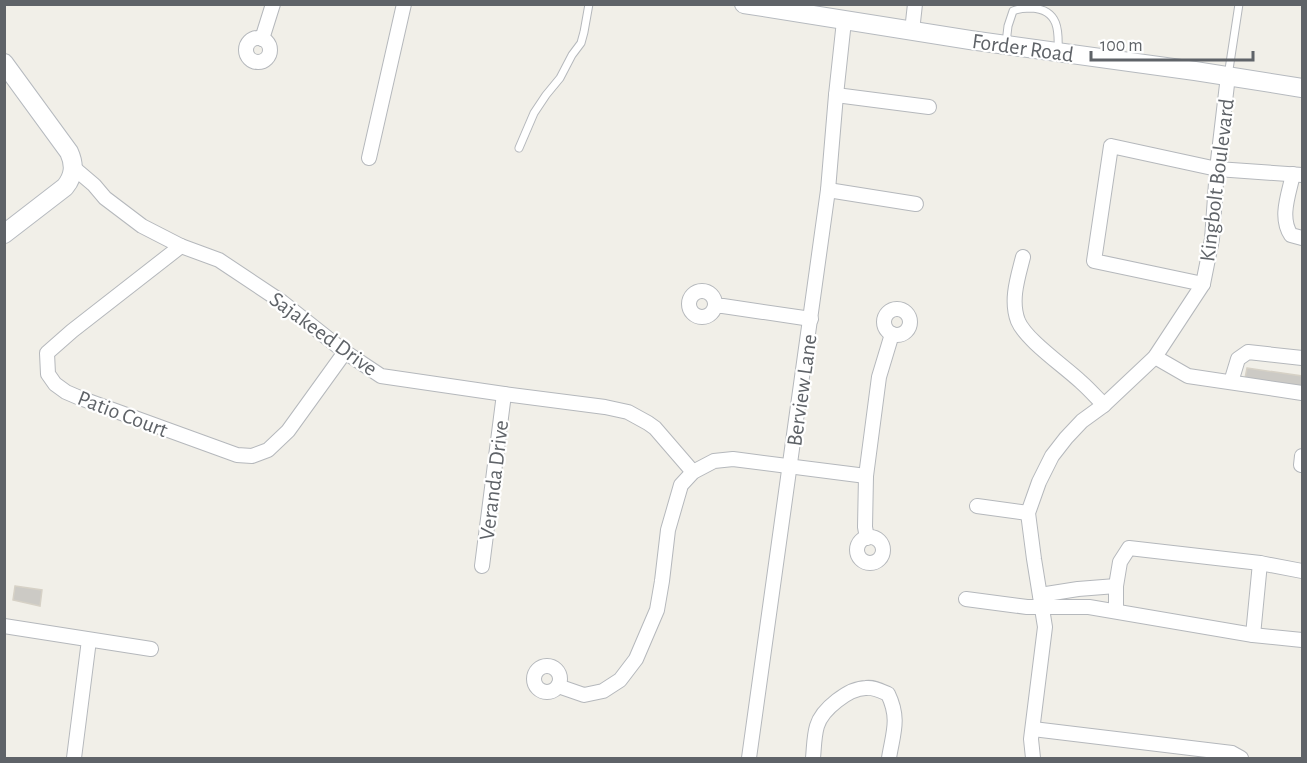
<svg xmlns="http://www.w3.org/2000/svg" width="1307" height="763" viewBox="0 0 1307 763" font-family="'Alegreya Sans',sans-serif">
  <rect width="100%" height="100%" fill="#f1efe8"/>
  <!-- building -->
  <g fill="#cccac5" stroke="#d6d1c6" stroke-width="1.5">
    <polygon points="1247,368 1302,376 1302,386 1245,378"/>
    <polygon points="15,586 42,590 40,606 13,600"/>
  </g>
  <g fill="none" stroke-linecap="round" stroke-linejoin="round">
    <!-- lane casing -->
    <g stroke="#b5b8bc" stroke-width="9">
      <g id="lane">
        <path d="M1006,43L1008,26L1013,11C1019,8 1026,8 1032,8C1059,10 1059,31 1058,52"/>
        <polyline points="1228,76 1239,4"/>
        <polyline points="519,148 534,113 546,95 560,78 572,55 581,43 584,32 589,4"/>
      </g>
    </g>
    <!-- street casing -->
    <g stroke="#b5b8bc" stroke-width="16">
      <g id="street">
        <polyline points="912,31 915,4"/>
        <circle cx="258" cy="50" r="12"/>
        <polyline points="262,39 273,4"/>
        <polyline points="836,95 929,107"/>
        <polyline points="369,158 404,4"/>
        <polyline points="74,168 94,185 105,198 142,226 181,246 219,260 282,302 345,352 381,376 504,394 605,407 628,412 648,423 655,428 693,472"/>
        <path d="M1293,174C1289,194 1279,217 1291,235L1302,238"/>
        <polyline points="828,190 916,204"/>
        <polyline points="181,246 72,331 47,353 48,374 55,384 66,392 80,398 237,455 252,456 268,450 288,431 345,352"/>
        <path d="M1023,257C1018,277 1010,300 1018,321C1026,340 1064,366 1081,382C1089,389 1096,397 1104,405"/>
        <polyline points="1203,284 1094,261 1111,146 1217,169 1302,175"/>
        <circle cx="702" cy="304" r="13"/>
        <polyline points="715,306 723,306 811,319"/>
        <circle cx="897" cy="322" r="13"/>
        <polyline points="1155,357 1188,376 1302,393"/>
        <polyline points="1231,382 1238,359 1248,352 1302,358"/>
        <polyline points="1301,465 1302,456"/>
        <polyline points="977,506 1028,513"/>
        <circle cx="870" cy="550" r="13"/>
        <polyline points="867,538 865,527 866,476 879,377 892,334"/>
        <polyline points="482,566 504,394"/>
        <polyline points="1040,595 1078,589 1116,586"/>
        <polyline points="966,599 1027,607 1089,607 1253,635 1302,640"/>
        <polyline points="1116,611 1116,586 1120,562 1129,548 1260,563 1302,571"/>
        <polyline points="4,626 151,649"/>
        <polyline points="1253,635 1260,563"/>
        <circle cx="547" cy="679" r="13"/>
        <polyline points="558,686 584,695 603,691 620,680 636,659 657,610 662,581 668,530 681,485 693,472 714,461 733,459 866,476"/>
        <polyline points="1033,729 1232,753 1241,758"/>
        <polyline points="74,758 89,640"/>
        <polyline points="749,758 828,190 836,95 844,21"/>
        <path d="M813,758C814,748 814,736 817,726C822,709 849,688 866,688C874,687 881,691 888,694C900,719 893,733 889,758"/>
        <polyline points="1033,758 1031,739 1045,627 1034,559 1028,513 1039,482 1052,456 1066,438 1082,421 1104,405 1155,357 1203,284 1212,239 1217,169 1228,76"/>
      </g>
    </g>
    <!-- secondary casing -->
    <g stroke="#b6babf" stroke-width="20">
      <g id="secondary">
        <polyline points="744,4 970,40 1195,71 1302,88"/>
        <path d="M4,63L69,152C75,165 74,176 65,187L4,234"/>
      </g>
    </g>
    <!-- lane -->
    <use href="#lane" stroke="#fff" stroke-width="7"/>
    <!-- street -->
    <use href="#street" stroke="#fff" stroke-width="14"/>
    <!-- secondary -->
    <use href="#secondary" stroke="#fff" stroke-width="18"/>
  </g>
  <g text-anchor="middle" stroke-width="4.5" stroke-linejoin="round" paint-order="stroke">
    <!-- street labels -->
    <g font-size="22" fill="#5f6368" stroke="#fff">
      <text transform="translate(1023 47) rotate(8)" y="8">Forder Road</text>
      <text transform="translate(1216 180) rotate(-83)" y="8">Kingbolt Boulevard</text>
      <text transform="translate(324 333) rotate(36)" y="8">Sajakeed Drive</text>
      <text transform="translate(801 390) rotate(-82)" y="8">Berview Lane</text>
      <text transform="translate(123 413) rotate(21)" y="8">Patio Court</text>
      <text transform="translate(493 480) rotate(-83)" y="8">Veranda Drive</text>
    </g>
  </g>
  <!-- border -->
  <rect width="1307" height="763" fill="none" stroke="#5f6368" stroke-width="12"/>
  <!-- scale -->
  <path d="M1091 51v9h162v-9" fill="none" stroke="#5f6368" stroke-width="3"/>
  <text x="1100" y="51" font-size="18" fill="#5f6368" stroke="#ffffff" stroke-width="4.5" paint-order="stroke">100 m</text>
</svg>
